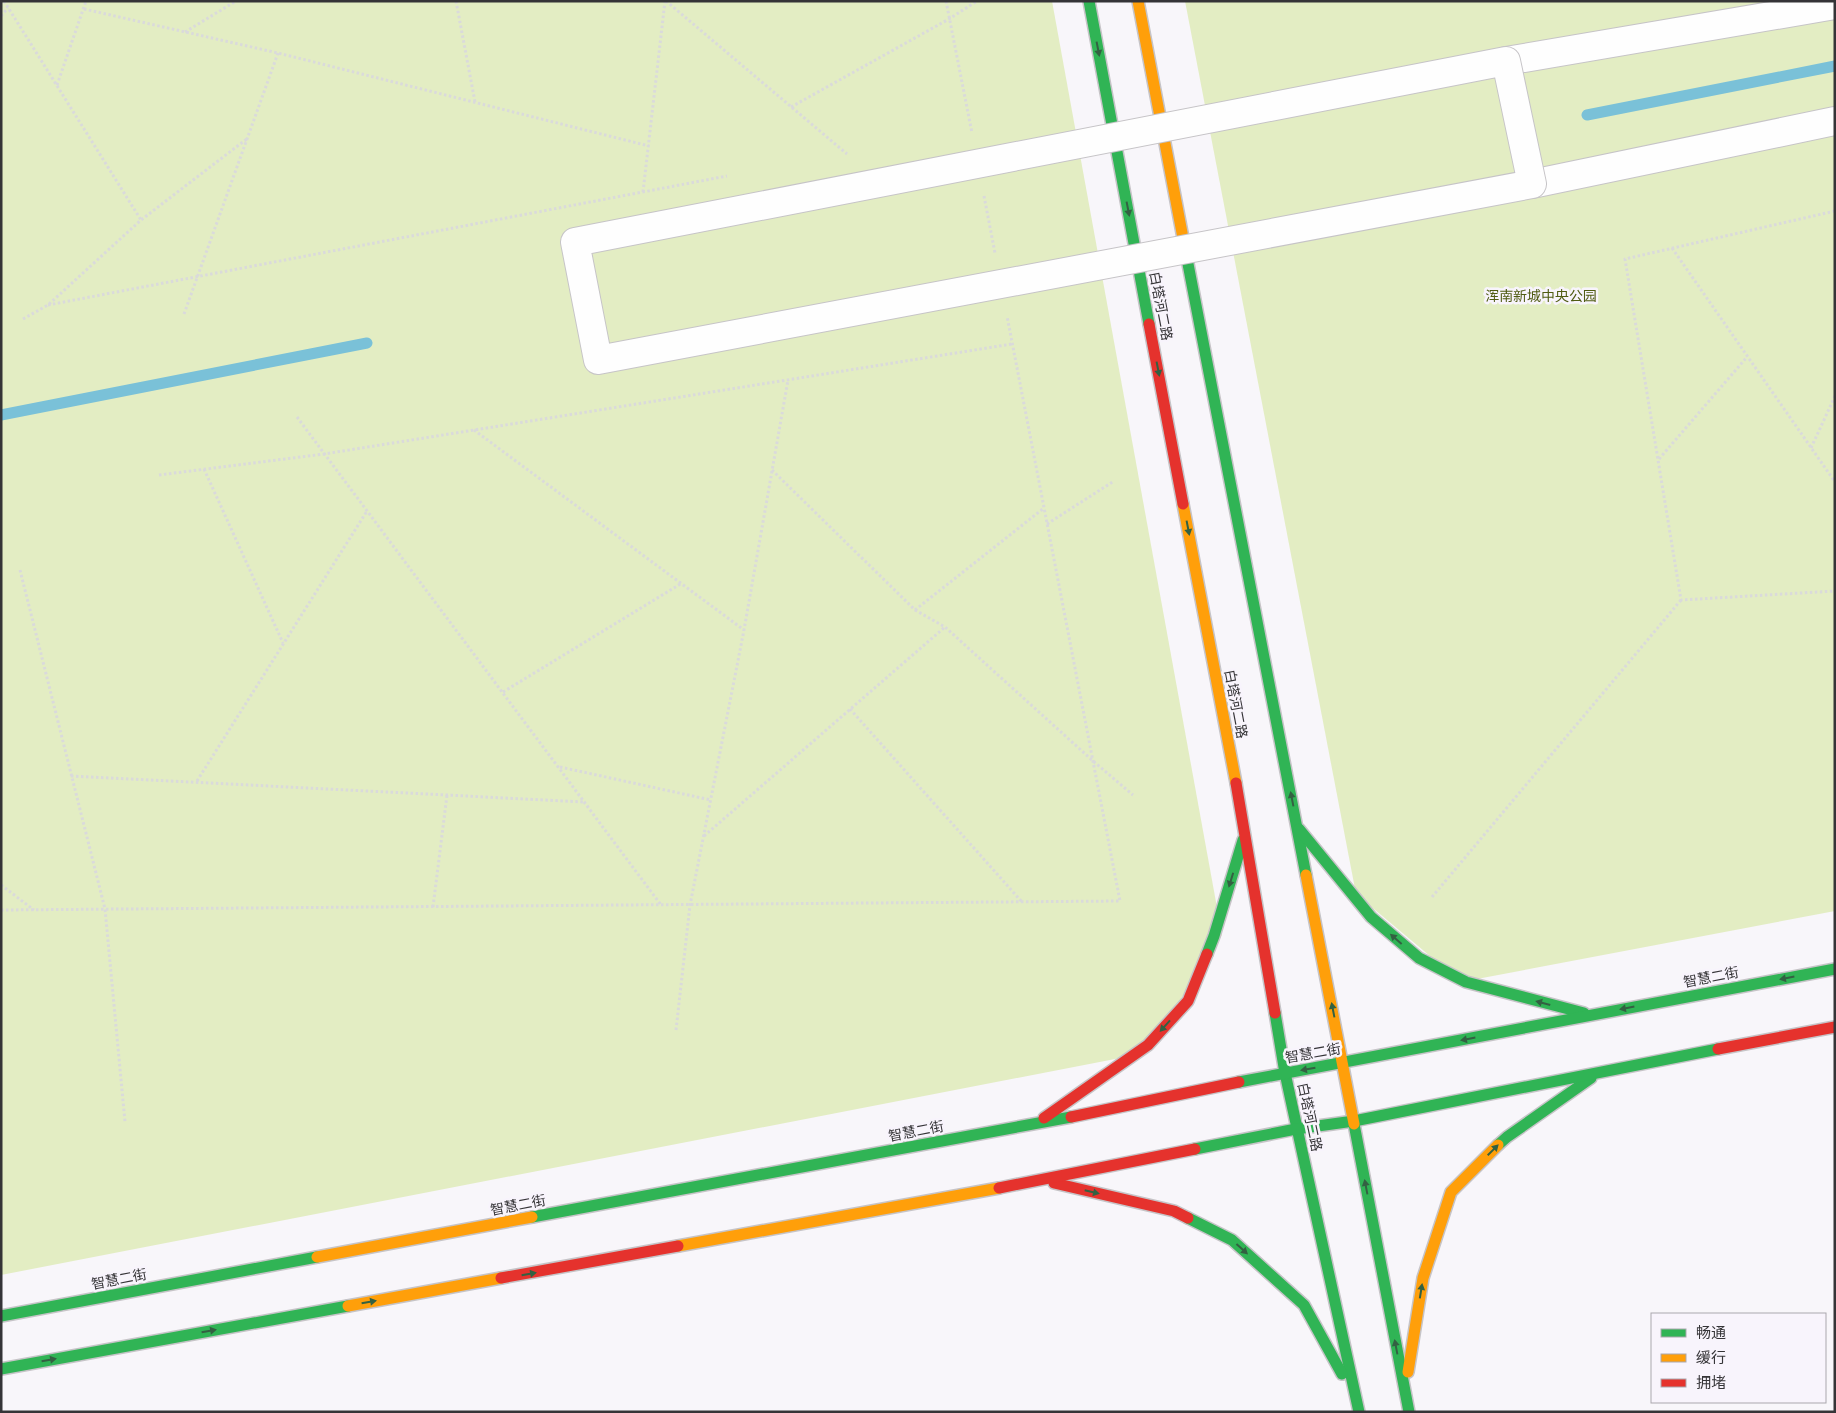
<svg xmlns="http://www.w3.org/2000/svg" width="1836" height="1413" viewBox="0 0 1836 1413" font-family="'Archivo Narrow','Noto Sans SC',sans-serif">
  <rect width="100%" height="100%" fill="#f8f6fa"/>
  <!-- green -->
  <g fill="#e3edc3">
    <polygon points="1,1 1052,1 1222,935 1146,1053 1,1275"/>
    <polygon points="1185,1 1835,1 1835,911 1461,982 1356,894"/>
  </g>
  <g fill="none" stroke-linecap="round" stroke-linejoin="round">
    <!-- stream -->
    <g stroke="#7ac1d8" stroke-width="11">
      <polyline points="1587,115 1835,66"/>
      <polyline points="1,415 367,343"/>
    </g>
    <!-- street casing -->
    <g stroke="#c6c4c7" stroke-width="30">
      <g id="street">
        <polyline points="1506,61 1835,5"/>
        <polyline points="1532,184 1835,121"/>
      </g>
    </g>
    <!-- fast casing -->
    <g stroke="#c6c4c7" stroke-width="14">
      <g id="fast">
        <polyline points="1089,1 1149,324"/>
        <polyline points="1183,238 1306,875"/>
        <polyline points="1299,829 1371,917 1419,958 1466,982 1584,1013"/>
        <polyline points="1207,954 1214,936 1243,840"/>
        <polyline points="1275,1013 1285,1073 1359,1412"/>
        <polyline points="1239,1082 1835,969"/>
        <polyline points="1354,1124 1409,1412"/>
        <polyline points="1498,1145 1507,1137 1591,1078"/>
        <polyline points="1195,1149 1296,1129 1354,1121 1718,1049"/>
        <polyline points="532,1217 1071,1117"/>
        <polyline points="1188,1218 1232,1240 1304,1305 1342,1374"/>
        <polyline points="1,1316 317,1257"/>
        <polyline points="1,1369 348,1306"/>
      </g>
    </g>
    <!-- slow casing -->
    <g stroke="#c6c4c7" stroke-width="14">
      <g id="slow">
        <polyline points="1138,1 1183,238"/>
        <polyline points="1183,504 1236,783"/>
        <polyline points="1306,875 1354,1124"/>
        <polyline points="678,1246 999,1188"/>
        <polyline points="317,1257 532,1217"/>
        <polyline points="348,1306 501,1278"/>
        <polyline points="1408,1372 1423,1278 1451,1192 1498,1145"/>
      </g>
    </g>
    <!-- jam casing -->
    <g stroke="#c6c4c7" stroke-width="14">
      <g id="jam">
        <polyline points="1149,324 1183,504"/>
        <polyline points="1236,783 1275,1013"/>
        <polyline points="1718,1049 1835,1027"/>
        <polyline points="1071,1117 1239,1082"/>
        <polyline points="1044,1118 1148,1045 1188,1001 1207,954"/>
        <polyline points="1054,1183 1174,1211 1188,1218"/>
        <polyline points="999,1188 1195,1149"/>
        <polyline points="501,1278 678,1246"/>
      </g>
    </g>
    <!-- path -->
    <g stroke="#dadadb" stroke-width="3" stroke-dasharray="2.5 2.5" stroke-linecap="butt">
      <polyline points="4,1 141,220"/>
      <polyline points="456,1 475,102"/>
      <polyline points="666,1 847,154"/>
      <polyline points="946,1 972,133"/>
      <polyline points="84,9 278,53 649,146"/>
      <polyline points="1,16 8,8"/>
      <polyline points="185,32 236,1"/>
      <polyline points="57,85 86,1"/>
      <polyline points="791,107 949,19 977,1"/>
      <polyline points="643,192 665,1"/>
      <polyline points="984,196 995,253"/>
      <polyline points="1835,211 1625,259 1681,600 1835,591"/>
      <polyline points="1672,248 1835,482"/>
      <polyline points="48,305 727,176"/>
      <polyline points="184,314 278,53"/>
      <polyline points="23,319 48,305 141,220 248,138"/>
      <polyline points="297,417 661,905"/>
      <polyline points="474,430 744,630"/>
      <polyline points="1811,448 1835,396"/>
      <polyline points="1659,459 1747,357"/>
      <polyline points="204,469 283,643"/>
      <polyline points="772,470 915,610 945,627 1093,761 1133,795"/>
      <polyline points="159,475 324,454 1012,344"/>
      <polyline points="1047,524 1114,481"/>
      <polyline points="20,570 105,909 125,1122"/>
      <polyline points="915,610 1044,508"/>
      <polyline points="503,692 682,583"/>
      <polyline points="850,709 1022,902"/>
      <polyline points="560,767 711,800"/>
      <polyline points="71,776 584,802"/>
      <polyline points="197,781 367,511"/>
      <polyline points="704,836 945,627"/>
      <polyline points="1,885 34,910"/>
      <polyline points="1432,897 1681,600"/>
      <polyline points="433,907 447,795"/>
      <polyline points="1,910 1120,901 1007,316"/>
      <polyline points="676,1030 690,905 744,630 788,380"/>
    </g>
    <!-- street -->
    <use href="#street" stroke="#fefefe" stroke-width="28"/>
    <!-- fast -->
    <use href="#fast" stroke="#30b455" stroke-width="11"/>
    <!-- slow -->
    <use href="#slow" stroke="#ff9f0a" stroke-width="11"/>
    <!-- jam -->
    <use href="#jam" stroke="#e5322d" stroke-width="11"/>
    <!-- street-bridge casing -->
    <g stroke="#c6c4c7" stroke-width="30" stroke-linecap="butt">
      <polygon id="street-bridge" points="1506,61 1532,184 598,360 575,242"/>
    </g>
    <!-- street-bridge -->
    <use href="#street-bridge" stroke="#fefefe" stroke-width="28"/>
  </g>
  <!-- one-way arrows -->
  <defs><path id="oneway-solid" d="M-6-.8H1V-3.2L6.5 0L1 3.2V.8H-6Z" transform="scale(1.25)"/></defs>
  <g fill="#336142">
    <use href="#oneway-solid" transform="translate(1098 49) rotate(79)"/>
    <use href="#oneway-solid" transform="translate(1128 209) rotate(79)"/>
    <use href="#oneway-solid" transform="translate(1158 369) rotate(79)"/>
    <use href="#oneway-solid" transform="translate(1188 528) rotate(79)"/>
    <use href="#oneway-solid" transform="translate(1292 799) rotate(-101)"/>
    <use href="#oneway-solid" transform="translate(1231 880) rotate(107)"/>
    <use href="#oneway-solid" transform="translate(1396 939) rotate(-139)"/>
    <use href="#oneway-solid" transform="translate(1787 978) rotate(169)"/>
    <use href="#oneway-solid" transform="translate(1543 1003) rotate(-165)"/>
    <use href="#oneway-solid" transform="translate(1627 1008) rotate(169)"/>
    <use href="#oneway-solid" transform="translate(1333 1010) rotate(-101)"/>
    <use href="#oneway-solid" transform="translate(1165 1026) rotate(132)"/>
    <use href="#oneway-solid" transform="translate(1468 1039) rotate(169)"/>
    <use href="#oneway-solid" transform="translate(1308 1069) rotate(170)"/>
    <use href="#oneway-solid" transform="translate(1493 1150) rotate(-45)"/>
    <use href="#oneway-solid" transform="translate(1366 1187) rotate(-101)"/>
    <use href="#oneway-solid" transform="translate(1092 1192) rotate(13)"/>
    <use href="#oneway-solid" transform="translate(1242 1249) rotate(42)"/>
    <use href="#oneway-solid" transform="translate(529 1274) rotate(-10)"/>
    <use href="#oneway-solid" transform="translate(1421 1291) rotate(-81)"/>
    <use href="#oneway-solid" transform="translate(369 1302) rotate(-10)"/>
    <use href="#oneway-solid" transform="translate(209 1331) rotate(-10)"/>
    <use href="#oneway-solid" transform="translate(1396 1347) rotate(-101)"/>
    <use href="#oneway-solid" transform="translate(49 1360) rotate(-10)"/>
  </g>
  <g text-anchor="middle" stroke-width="5" stroke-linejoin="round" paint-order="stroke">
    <!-- park labels -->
    <g font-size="14" fill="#505c13" stroke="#f8f4fc">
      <text x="1541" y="301">浑南新城中央公园</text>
    </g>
    <!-- street labels -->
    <g font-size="14" fill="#353437" stroke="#f8f4fc">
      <text transform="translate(1161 306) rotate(79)" y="5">白塔河二路</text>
      <text transform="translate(1236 704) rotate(79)" y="5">白塔河二路</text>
      <text transform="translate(1711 977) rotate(-11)" y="5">智慧二街</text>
      <text transform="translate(1313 1053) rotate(-10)" y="5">智慧二街</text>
      <text transform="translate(1310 1117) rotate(78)" y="5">白塔河二路</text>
      <text transform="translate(916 1131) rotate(-11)" y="5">智慧二街</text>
      <text transform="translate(518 1205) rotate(-11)" y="5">智慧二街</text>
      <text transform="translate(119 1279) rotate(-11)" y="5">智慧二街</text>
    </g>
  </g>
  <!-- border -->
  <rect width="1836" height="1413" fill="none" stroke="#353437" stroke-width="5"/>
  <!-- legend -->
  <rect x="1651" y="1313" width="175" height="90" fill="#f8f4fc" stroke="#aaa7ad"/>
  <rect x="1661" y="1329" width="25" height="8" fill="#30b455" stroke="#aaa7ad"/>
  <text x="1696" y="1338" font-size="15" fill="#353437">畅通</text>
  <rect x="1661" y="1354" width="25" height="8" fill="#ff9f0a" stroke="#aaa7ad"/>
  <text x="1696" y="1363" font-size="15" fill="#353437">缓行</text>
  <rect x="1661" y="1379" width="25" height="8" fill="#e5322d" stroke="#aaa7ad"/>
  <text x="1696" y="1388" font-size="15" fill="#353437">拥堵</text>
</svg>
